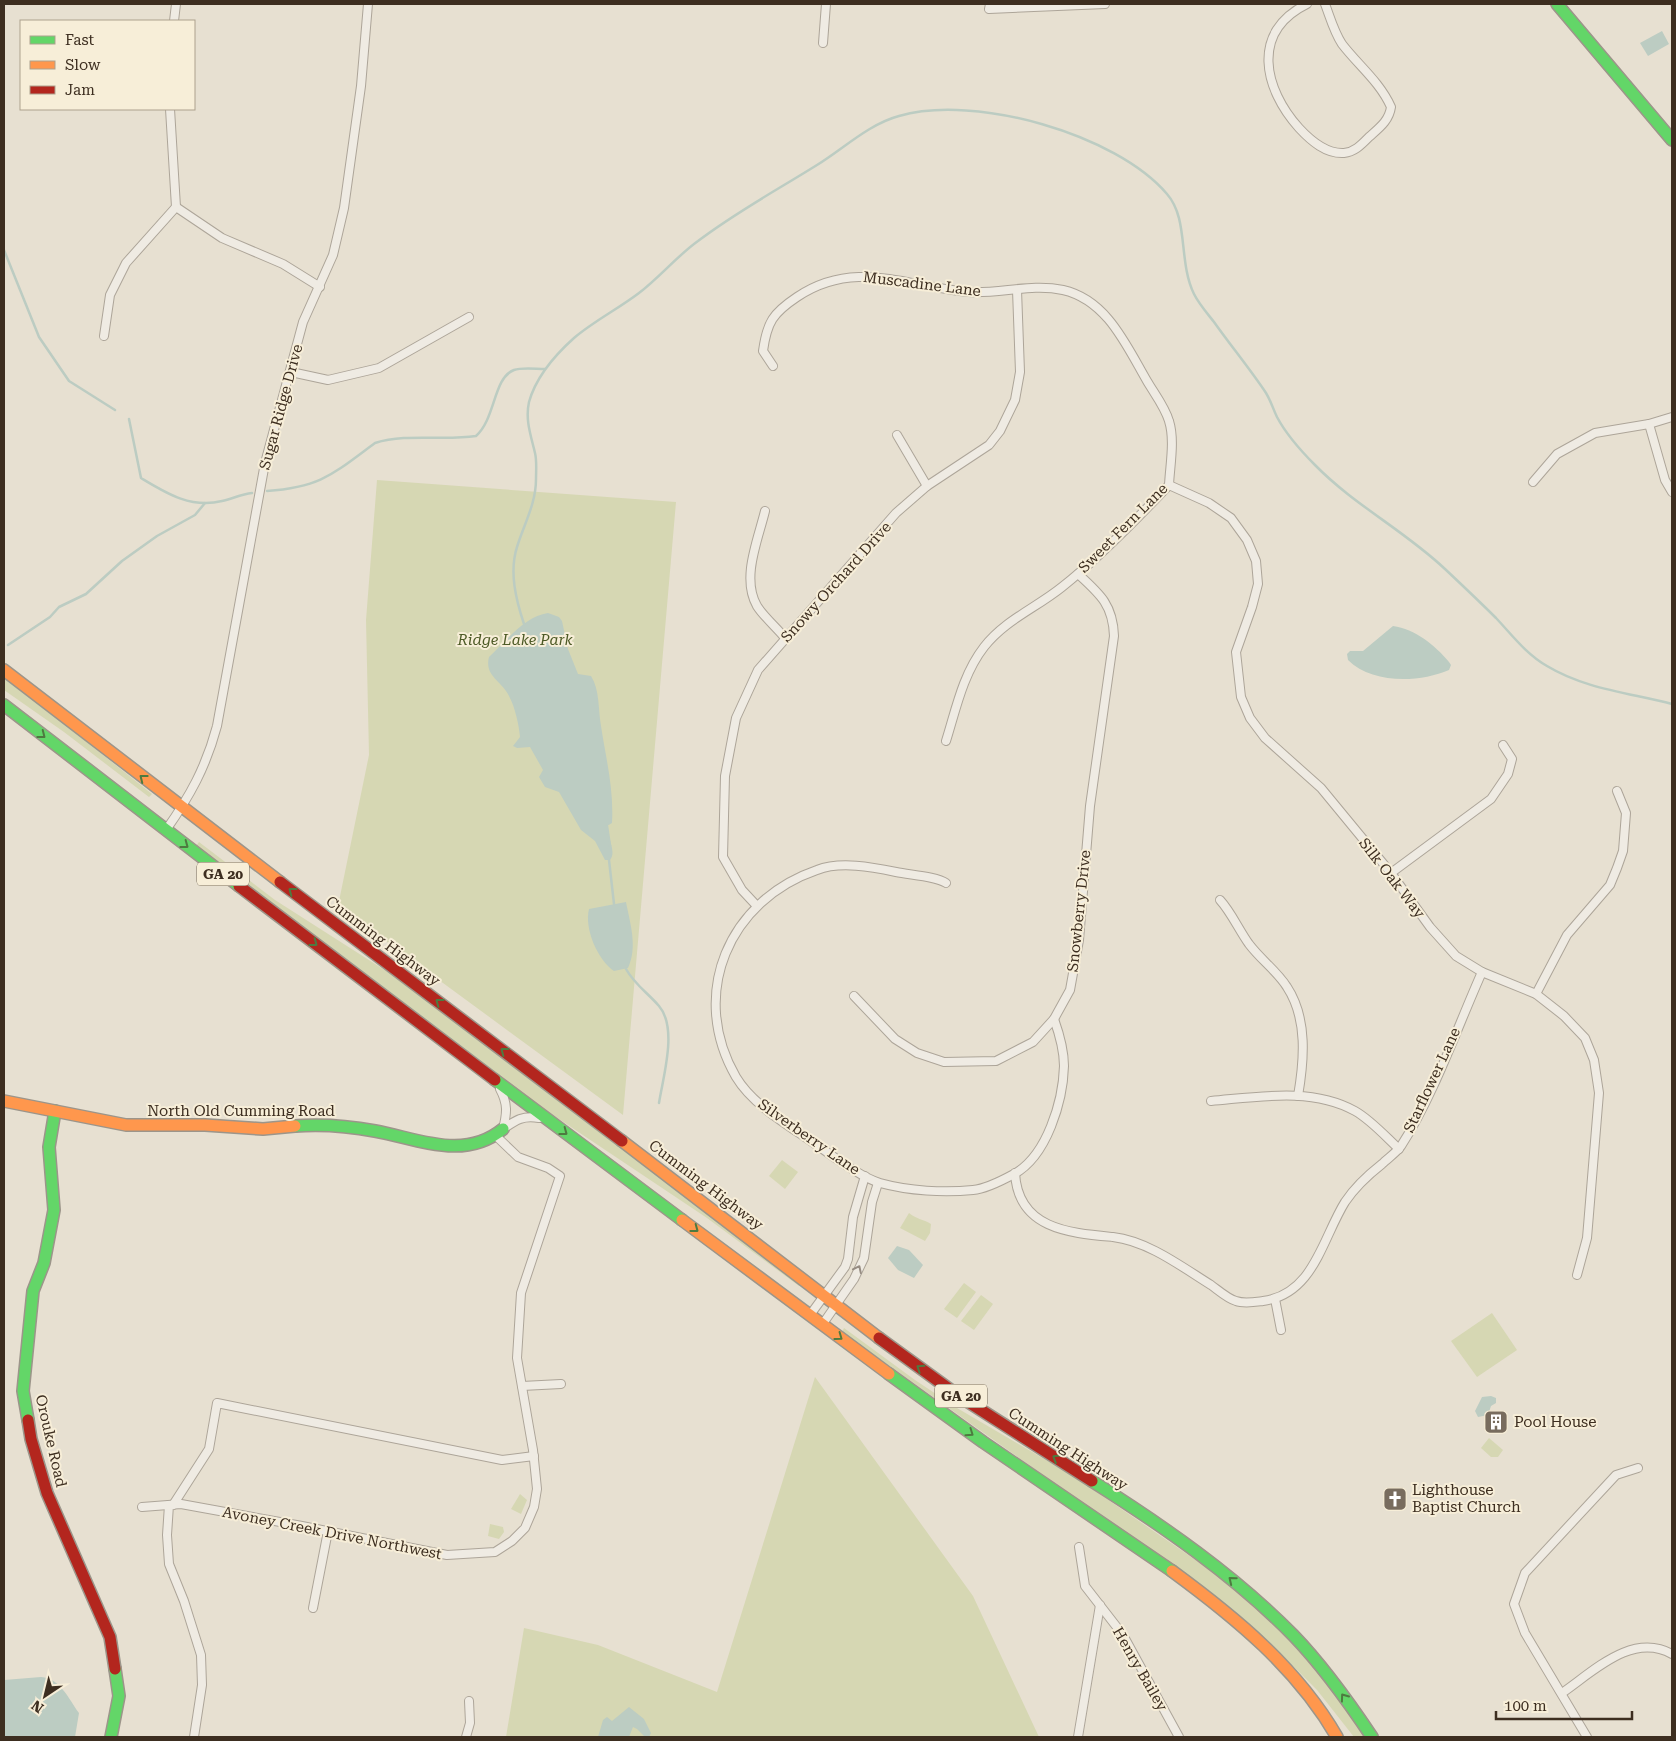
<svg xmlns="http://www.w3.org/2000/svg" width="1676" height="1741" viewBox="0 0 1676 1741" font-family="'Roboto Serif',serif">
  <rect width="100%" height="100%" fill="#e7e0d1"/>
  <!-- green -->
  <g fill="#d6d7b3">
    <polygon points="377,480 676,502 623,1115 338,906 369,755 366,620"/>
    <polygon points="4,676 152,794 149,797 64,732 4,690"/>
    <polygon points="199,842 275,900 408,985 802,1282 799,1286 707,1218 541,1107 196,846"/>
    <polygon points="782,1160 798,1172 785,1189 769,1176"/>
    <path d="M909,1213C916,1219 923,1219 931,1224L930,1233L925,1241L900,1228Z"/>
    <polygon points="964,1283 976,1292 957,1318 944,1309"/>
    <polygon points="981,1295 993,1304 974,1330 961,1321"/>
    <polygon points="1492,1313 1517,1350 1477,1377 1451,1341"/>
    <polygon points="844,1328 915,1380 957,1408 1075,1477 1216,1574 1269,1619 1325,1680 1365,1737 1354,1737 1317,1690 1268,1641 1109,1522 842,1332"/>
    <polygon points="815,1377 973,1596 1039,1737 506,1737 524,1628 598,1645 717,1692"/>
    <polygon points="1489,1438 1503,1450 1498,1457 1491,1457 1481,1448"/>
    <polygon points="520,1494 527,1500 521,1514 511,1509"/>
    <polygon points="490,1524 503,1527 504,1532 499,1539 488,1536"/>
  </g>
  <!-- water -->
  <g fill="#bcccc2">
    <polygon points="1662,31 1669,44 1648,56 1640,43"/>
    <path d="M548,613L559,617L562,621L568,649L578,674L591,676C600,690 598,710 601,726C606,759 614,789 612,823L607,826C607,837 617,852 610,860H605L595,841L581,830L559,792L545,787L539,777L543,770L530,747L517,748L513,746L520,737C519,725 515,707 509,696C502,681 484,676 489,657C505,642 525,616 548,613Z"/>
    <path d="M1393,626C1415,629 1435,645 1449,662L1451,665L1449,670C1419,683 1372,684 1348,660L1347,654L1350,651H1363Z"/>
    <path d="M626,902C630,923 638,947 628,968L614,971C598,960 584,929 589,909Z"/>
    <polygon points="897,1246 909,1250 923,1265 914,1278 898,1270 888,1258"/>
    <polygon points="1491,1396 1496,1398 1496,1403 1491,1406 1488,1415 1478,1417 1475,1411 1482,1397"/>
    <path d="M41,1677C61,1679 68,1698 79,1713L75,1737H4V1680Z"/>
    <polygon points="629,1707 644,1719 651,1733 649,1737 645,1737 637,1729 633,1727 629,1737 598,1737 603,1720 607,1717 612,1721"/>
  </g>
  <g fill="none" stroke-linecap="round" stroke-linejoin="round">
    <!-- stream -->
    <g stroke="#bcccc2" stroke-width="2.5">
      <polyline points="4,250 39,337 69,381 115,410"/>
      <path d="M129,419L141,478C166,493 191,509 222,501C232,499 241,494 252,493"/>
      <path d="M267,491C321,487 333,474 375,443C407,433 443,441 476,436C496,418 493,378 514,370C522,367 536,369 545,369"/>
      <path d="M524,624C516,600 509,572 517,547C524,524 536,504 536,479C536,471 537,461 535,453C531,436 525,420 529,402C536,377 555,355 574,338C594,321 618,309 639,293C660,277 677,256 698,241C736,212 777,190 817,165C843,149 869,124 899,116C975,94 1116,134 1167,194C1189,219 1178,261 1194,294C1199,304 1207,313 1214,322C1231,346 1250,369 1266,393C1271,401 1273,409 1277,417C1286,434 1301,451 1315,465C1354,505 1405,531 1445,569C1462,585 1479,601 1496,618C1512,635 1526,654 1547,666C1585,689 1630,693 1672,704"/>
      <polyline points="8,645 50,617 59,607 86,594 122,561 157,536 195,515 205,503"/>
      <polyline points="607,826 610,846"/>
      <polyline points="609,860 614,904"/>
      <path d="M626,969C635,985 648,993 659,1006C678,1028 663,1077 659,1103"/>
    </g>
    <!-- street casing -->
    <g stroke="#ada599" stroke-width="10">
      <g id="street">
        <polyline points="990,4 989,9 1105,4"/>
        <path d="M1307,4C1250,32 1264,89 1299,128C1311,141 1326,154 1344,153C1355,152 1362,144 1369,137C1379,128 1389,121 1391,107C1380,82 1358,65 1342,44C1334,32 1330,17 1325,4"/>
        <polyline points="174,21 176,4"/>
        <polyline points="823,43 826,4"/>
        <polyline points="170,109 176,207"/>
        <polyline points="176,207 222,238 283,264 320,287"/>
        <polyline points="104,336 110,295 126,263 176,207"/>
        <path d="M773,366L763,351C767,322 773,313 797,297C855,258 907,287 969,292C1000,294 1032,283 1063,290C1107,300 1126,345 1147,381C1154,393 1165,407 1169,421C1175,440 1170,465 1169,485C1136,520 1100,557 1062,587C1036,608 1005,620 984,647C963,674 956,709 946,741"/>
        <polyline points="291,372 328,380 379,368 469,317"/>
        <polyline points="1649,424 1665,480 1672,492"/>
        <polyline points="897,435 927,486"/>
        <polyline points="1533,482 1557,454 1595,433 1649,424 1672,417"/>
        <polyline points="1169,485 1209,503 1231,518 1247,540 1256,561 1258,584 1252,607 1236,652 1241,697 1250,718 1265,738 1321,788 1391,873 1430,927 1456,956 1482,972 1536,994 1564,1016 1585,1038 1594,1060 1599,1093 1587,1238 1577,1275"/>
        <path d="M765,511C758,540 741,578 757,606C764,617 777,628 785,638"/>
        <path d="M166,830C190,796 206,767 217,726L265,463L303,322L333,255L344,208L361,86L368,4"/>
        <polyline points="1391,873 1491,799 1508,774 1512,759 1503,745"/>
        <path d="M946,883C936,876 910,875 896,872C872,867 840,861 817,870C729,900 688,994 736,1077C751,1102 781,1121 805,1137C825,1150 859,1177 880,1183C909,1191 944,1193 973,1190C985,1189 1003,1180 1014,1174C1047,1156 1063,1101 1064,1066C1064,1050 1059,1033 1054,1019"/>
        <path d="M1220,900C1231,912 1239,930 1249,944C1261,960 1277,971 1287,987C1308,1019 1304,1061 1298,1096"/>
        <polyline points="756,905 742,890 723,857 725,776 736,718 758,670 896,513 927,486 989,445 1000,431 1015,400 1020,372 1017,290"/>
        <polyline points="1536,994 1567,935 1610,885 1617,868 1623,851 1626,813 1617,791"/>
        <path d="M854,996L895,1039L917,1053L944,1062L996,1061L1033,1042L1054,1019L1070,990L1079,940L1090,806L1114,636C1113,605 1100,594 1078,574"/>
        <path d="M500,1089C508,1104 507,1113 503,1129"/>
        <path d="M1211,1101C1258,1097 1312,1087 1355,1111C1371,1120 1386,1137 1399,1149"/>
        <path d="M503,1129C516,1120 523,1115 539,1118"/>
        <path d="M1015,1173C1018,1229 1069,1233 1113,1237C1148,1241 1182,1267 1211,1285C1218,1290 1228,1299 1236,1301C1244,1304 1255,1302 1263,1301C1314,1294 1322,1239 1345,1202C1355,1187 1368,1175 1382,1164C1388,1158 1396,1153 1401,1146C1434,1095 1457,1028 1482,972"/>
        <polyline points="1275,1299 1281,1330"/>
        <polyline points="810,1315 845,1267 848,1259 853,1217 865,1176"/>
        <polyline points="822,1325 854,1279 864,1258 872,1202 878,1183"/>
        <polyline points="522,1386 561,1384"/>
        <polyline points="169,1505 167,1535 169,1564 184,1601 201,1655 202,1685 194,1737"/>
        <polyline points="173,1505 209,1449 217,1403 502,1460 534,1456"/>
        <polyline points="142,1507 181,1504 302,1526 447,1555 495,1552 512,1541 525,1528 534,1507 537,1489 533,1450 517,1358 521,1293 560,1176 548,1168 518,1157 496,1136"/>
        <polyline points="1079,1547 1085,1586 1123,1635 1179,1737"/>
        <polyline points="313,1608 328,1531"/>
        <path d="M1562,1693C1594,1671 1632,1632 1672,1654"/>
        <polyline points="466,1737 470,1723 469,1701"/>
        <polyline points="1078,1737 1100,1605"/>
        <polyline points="1587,1737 1525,1633 1514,1604 1525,1573 1616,1475 1638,1468"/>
      </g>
    </g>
    <!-- fast casing -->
    <g stroke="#9c958a" stroke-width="14">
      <g id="fast">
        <polyline points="1557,4 1672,140"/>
        <polyline points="4,705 239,886"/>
        <polyline points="495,1080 682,1220"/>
        <path d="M295,1126C322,1124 348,1126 375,1131C419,1139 464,1161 503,1129"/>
        <polyline points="889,1374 983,1442 1172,1571"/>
        <polyline points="28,1420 23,1391 33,1291 44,1263 54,1210 49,1147 55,1111"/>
        <path d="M1092,1481C1163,1526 1234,1575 1293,1635C1323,1666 1348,1701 1372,1737"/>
        <polyline points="111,1737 119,1696 115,1669"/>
      </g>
    </g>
    <!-- slow casing -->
    <g stroke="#9c958a" stroke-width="14">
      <g id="slow">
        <polyline points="4,670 280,882"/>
        <polyline points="4,1101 126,1125 205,1125 263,1129 295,1126"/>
        <polyline points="622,1141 879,1338"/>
        <polyline points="682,1220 889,1374"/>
        <path d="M1172,1571C1236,1618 1297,1668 1337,1737"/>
      </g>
    </g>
    <!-- jam casing -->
    <g stroke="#9c958a" stroke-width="14">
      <g id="jam">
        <polyline points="280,882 622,1141"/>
        <polyline points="239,886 495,1080"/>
        <polyline points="879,1338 956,1394 1092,1481"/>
        <polyline points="28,1420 31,1439 47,1493 110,1637 115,1669"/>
      </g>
    </g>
    <!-- street -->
    <use href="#street" stroke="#efebe3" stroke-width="8"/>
    <!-- fast -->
    <use href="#fast" stroke="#63d668" stroke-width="11"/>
    <!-- slow -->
    <use href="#slow" stroke="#ff974d" stroke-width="11"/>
    <!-- jam -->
    <use href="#jam" stroke="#b3261e" stroke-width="11"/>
  </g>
  <!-- one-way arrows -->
  <defs><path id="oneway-chevron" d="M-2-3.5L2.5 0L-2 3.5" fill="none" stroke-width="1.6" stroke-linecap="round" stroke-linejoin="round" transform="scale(1.25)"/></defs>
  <g stroke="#4e7a40">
    <use href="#oneway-chevron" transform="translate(42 735) rotate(38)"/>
    <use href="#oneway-chevron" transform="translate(143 778) rotate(-142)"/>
    <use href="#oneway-chevron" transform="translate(185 845) rotate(37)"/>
    <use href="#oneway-chevron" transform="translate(292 891) rotate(-143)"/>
    <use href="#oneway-chevron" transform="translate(314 943) rotate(37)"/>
    <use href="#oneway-chevron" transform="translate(439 1002) rotate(-143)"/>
    <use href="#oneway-chevron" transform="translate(504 1051) rotate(-143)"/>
    <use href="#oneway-chevron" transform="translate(564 1132) rotate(37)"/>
    <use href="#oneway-chevron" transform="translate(695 1229) rotate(37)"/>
    <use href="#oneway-chevron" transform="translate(839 1337) rotate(36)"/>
    <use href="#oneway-chevron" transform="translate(920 1368) rotate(-146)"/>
    <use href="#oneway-chevron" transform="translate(970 1433) rotate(35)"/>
    <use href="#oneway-chevron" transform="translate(1056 1458) rotate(-148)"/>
    <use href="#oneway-chevron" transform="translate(1232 1580) rotate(-141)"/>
    <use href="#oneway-chevron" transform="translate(1344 1697) rotate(-126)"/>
  </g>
  <use stroke="#968c82" href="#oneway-chevron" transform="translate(858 1269) rotate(-64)"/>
  <!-- icons -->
  <defs>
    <g id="building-square" transform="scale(1.25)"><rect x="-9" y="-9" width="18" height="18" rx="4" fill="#786c5e" stroke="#f7eed8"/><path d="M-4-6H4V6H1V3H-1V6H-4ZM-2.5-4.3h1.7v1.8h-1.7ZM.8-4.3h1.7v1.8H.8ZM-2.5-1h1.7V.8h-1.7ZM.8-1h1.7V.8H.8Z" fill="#fff"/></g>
    <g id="church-square" transform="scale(1.25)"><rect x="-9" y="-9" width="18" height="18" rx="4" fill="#786c5e" stroke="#f7eed8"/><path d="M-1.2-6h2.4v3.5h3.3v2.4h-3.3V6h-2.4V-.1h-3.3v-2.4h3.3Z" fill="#fff"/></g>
  </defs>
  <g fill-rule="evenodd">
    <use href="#building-square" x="1496" y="1422"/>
    <use href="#church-square" x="1395" y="1499"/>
  </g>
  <g text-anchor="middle" stroke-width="4" stroke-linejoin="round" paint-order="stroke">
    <!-- shield labels -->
    <g fill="#f7eed8" stroke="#756857" stroke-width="1">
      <rect x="197" y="862.5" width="52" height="23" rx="4"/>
      <rect x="935" y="1384.5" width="52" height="23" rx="4"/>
    </g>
    <g font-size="14" font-weight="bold" fill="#3d2e20">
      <text x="223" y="879">GA 20</text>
      <text x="961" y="1401">GA 20</text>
    </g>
    <!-- street labels -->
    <g font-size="15" fill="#3d2e20" stroke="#f7eed8">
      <text transform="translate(922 284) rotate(7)" y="5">Muscadine Lane</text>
      <text transform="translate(281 407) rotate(-75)" y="5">Sugar Ridge Drive</text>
      <text transform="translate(1123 528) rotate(-45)" y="5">Sweet Fern Lane</text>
      <text transform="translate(836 582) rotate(-48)" y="5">Snowy Orchard Drive</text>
      <text transform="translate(1392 878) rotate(52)" y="5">Silk Oak Way</text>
      <text transform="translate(1079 911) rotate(-84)" y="5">Snowberry Drive</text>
      <text transform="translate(383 941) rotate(37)" y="5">Cumming Highway</text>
      <text transform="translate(1432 1080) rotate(-65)" y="5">Starflower Lane</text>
      <text x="241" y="1116">North Old Cumming Road</text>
      <text transform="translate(809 1137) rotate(35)" y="5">Silverberry Lane</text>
      <text transform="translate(706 1185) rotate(37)" y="5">Cumming Highway</text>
      <text transform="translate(51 1441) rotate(77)" y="5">Orouke Road</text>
      <text transform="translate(1068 1449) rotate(33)" y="5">Cumming Highway</text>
      <text transform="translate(332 1533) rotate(11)" y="5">Avoney Creek Drive Northwest</text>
      <text transform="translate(1140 1669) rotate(60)" y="5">Henry Bailey</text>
    </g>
    <!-- park labels -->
    <g font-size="15" font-style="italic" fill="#4d5a26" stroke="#f7eed8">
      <text x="515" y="645">Ridge Lake Park</text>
    </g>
    <!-- poi labels -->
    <g font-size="15" fill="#3d2e20" stroke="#f7eed8" text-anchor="start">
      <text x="1514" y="1427">Pool House</text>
      <text x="1412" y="1495">Lighthouse<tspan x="1412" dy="17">Baptist Church</tspan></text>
    </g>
  </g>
  <!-- border -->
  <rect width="1676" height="1741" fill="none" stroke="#3d2e20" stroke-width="10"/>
  <!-- legend -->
  <rect x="20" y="20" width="175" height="90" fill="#f7eed8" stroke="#ada18e"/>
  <rect x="30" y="36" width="25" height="8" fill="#63d668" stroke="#ada18e"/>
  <text x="65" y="45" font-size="15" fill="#3d2e20">Fast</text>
  <rect x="30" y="61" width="25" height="8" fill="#ff974d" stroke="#ada18e"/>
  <text x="65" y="70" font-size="15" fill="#3d2e20">Slow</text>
  <rect x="30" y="86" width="25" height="8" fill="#b3261e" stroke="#ada18e"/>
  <text x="65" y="95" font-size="15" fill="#3d2e20">Jam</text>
  <!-- north arrow -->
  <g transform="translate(45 1696) rotate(215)" stroke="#f7eed8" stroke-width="4" paint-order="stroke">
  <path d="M0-4L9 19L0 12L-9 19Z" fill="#3d2e20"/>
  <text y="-8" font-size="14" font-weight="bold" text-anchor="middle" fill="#3d2e20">N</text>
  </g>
  <!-- scale -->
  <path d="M1496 1711v8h136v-8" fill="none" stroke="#3d2e20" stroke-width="2.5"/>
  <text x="1504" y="1711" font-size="15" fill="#3d2e20" stroke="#f7eed8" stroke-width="4" paint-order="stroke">100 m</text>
</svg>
